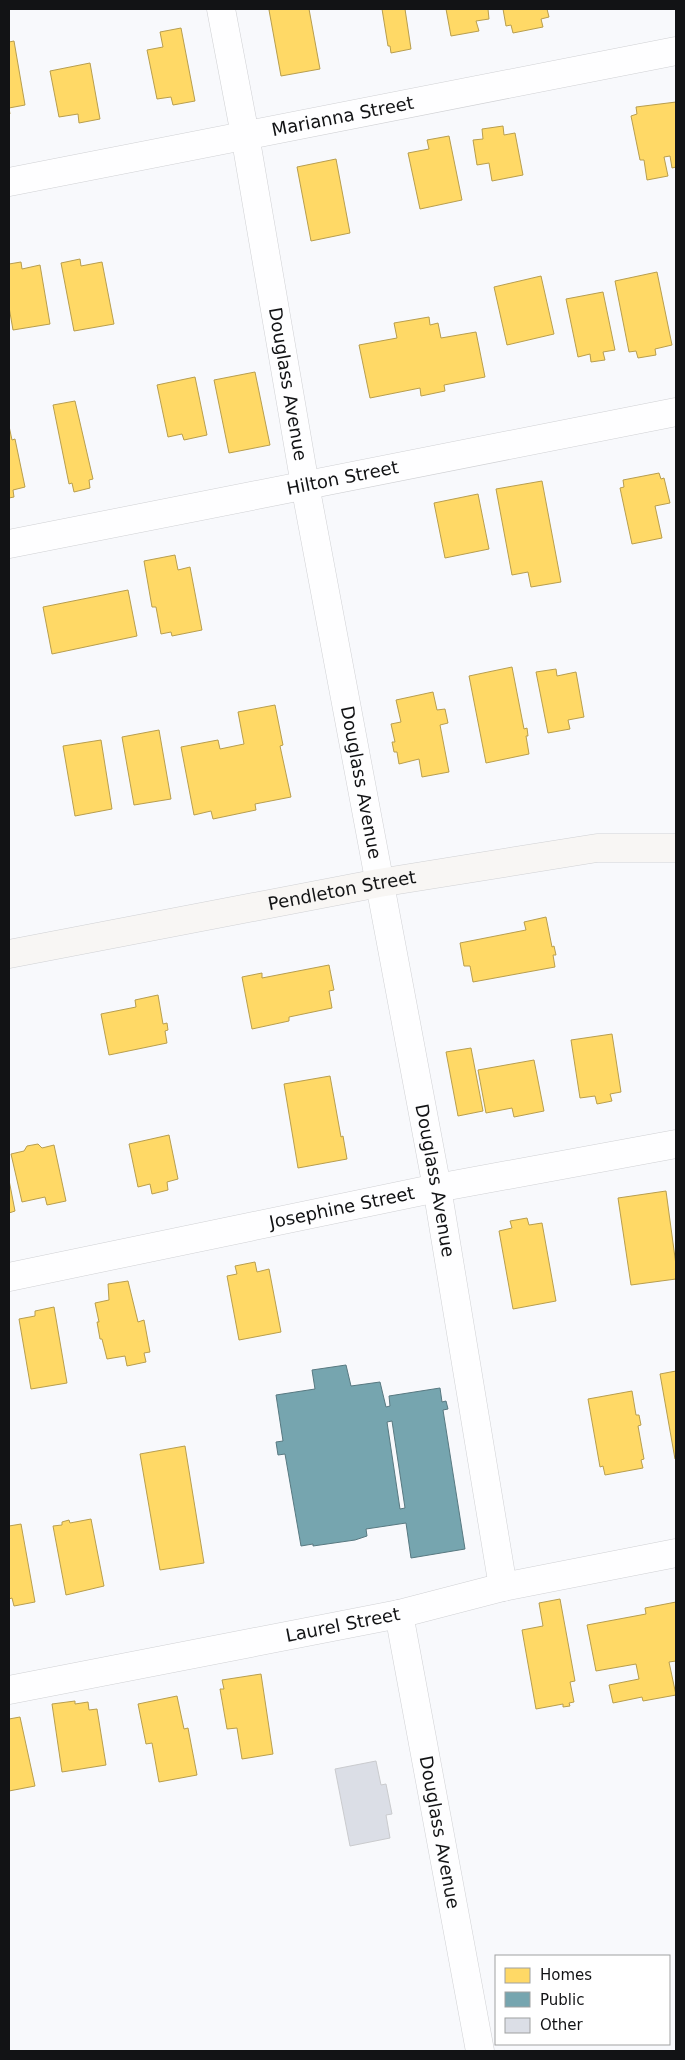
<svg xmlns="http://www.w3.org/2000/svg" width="685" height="2060" viewBox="0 0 685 2060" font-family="'DejaVu Sans',sans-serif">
  <rect width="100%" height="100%" fill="#f8f9fc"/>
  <!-- homes -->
  <g fill="#ffd966" stroke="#b89e4e">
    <polygon points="271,9 309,9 320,69 281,76 269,10"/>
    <polygon points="382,9 405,9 411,49 391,53 390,46 388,46"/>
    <polygon points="446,9 488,9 489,19 476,21 479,31 451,36"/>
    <polygon points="503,9 547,9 549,17 541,19 543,27 513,33 511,25 506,26"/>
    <polygon points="181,28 195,101 173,105 171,97 157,99 147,50 163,47 160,32"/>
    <polygon points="14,41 25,105 9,108 10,114 9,114 9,42"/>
    <polygon points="90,63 100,119 79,123 78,114 59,117 50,71"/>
    <polygon points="676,102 676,167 672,168 670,156 664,157 668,176 647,180 644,160 640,160 631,116 637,114 636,107"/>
    <polygon points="503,126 504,135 515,133 523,175 492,181 489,163 477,165 473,140 483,139 482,129"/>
    <polygon points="449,136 462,200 420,209 408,153 429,149 427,140"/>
    <polygon points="336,159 350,233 311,241 297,167"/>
    <polygon points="80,259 81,266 102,262 114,324 74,331 61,263"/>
    <polygon points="21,262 22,269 40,265 50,324 13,330 9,307 9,264"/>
    <polygon points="657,272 672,345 655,349 656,355 638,358 636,351 629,352 615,281"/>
    <polygon points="541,276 554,334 507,345 494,287"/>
    <polygon points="603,292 615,350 603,352 605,360 591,362 590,354 578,357 566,299"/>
    <polygon points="429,317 430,325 438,323 441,338 476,332 485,377 444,385 445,391 421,396 420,388 370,398 359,345 397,338 394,323"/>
    <polygon points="255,372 270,445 229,453 214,380"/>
    <polygon points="195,377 207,435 184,440 182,434 168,437 157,385"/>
    <polygon points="75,401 93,479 89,480 90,488 74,492 72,483 69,484 53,405"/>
    <polygon points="9,426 12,440 15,439 25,487 13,490 14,497 9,498"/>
    <polygon points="659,473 661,479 664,478 670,503 655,506 662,538 632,544 620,488 624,487 623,480"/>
    <polygon points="542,481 561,582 531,587 528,572 512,575 496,489"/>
    <polygon points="478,494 489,549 445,558 434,503"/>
    <polygon points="175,555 178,570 190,567 202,630 172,636 171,632 161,634 156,607 152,607 144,561"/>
    <polygon points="128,590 137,636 52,654 43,607"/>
    <polygon points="512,667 524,729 527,728 528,736 526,736 529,754 486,763 469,676"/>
    <polygon points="556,669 557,676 576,672 584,717 568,720 570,729 548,733 536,672"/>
    <polygon points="433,692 437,710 445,709 448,723 440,725 449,772 422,777 419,759 399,764 397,752 394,752 392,742 395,742 391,724 401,722 396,700"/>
    <polygon points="275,705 283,745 280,746 291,797 255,804 256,810 213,819 211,811 194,815 181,747 218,740 220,749 244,744 238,712"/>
    <polygon points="159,730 171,799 134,805 122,737"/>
    <polygon points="101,740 112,809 75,816 63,746"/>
    <polygon points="546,917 552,947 554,946 556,955 553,955 555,967 473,982 470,966 464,966 460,943 526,930 524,922"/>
    <polygon points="329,965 334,990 329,991 332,1008 289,1017 289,1021 252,1029 242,977 262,973 262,978"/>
    <polygon points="158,995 163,1024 167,1023 168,1030 165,1031 167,1043 109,1055 101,1014 136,1007 135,1000"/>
    <polygon points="612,1034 621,1092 610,1094 612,1101 597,1104 595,1096 580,1098 571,1040"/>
    <polygon points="471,1048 483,1111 458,1116 446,1052"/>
    <polygon points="534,1060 544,1111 514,1117 512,1108 486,1113 478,1070"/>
    <polygon points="330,1076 341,1137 343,1136 347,1159 298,1168 284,1084"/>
    <polygon points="169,1135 178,1179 167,1182 168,1190 152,1194 150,1184 138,1187 129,1144"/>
    <polygon points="38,1144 42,1148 54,1145 66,1201 47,1205 45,1197 22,1202 11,1154 24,1151 27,1146"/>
    <polygon points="9,1180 15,1211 9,1213"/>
    <polygon points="666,1191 676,1265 676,1279 631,1285 618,1198"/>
    <polygon points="527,1218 529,1225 542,1223 556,1301 513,1309 499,1231 512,1228 510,1221"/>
    <polygon points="255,1262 257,1272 269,1269 281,1332 239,1340 227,1276 237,1274 235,1266"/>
    <polygon points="128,1281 138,1322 144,1320 150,1352 144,1353 146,1362 127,1366 125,1356 107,1359 102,1339 100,1339 97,1322 99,1322 95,1303 109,1300 108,1284"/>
    <polygon points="54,1307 67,1383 31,1389 19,1319 35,1316 35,1311"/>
    <polygon points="676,1371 676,1459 675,1459 660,1374"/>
    <polygon points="632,1391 636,1415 639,1415 641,1425 638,1426 644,1459 641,1460 643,1468 605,1475 603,1466 600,1467 588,1399"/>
    <polygon points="185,1446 204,1563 160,1570 140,1454"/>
    <polygon points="91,1519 104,1586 66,1595 53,1526 62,1525 62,1522 69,1520 70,1523"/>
    <polygon points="21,1524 35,1602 14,1606 12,1598 9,1599 9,1526"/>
    <polygon points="560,1599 575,1681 570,1682 574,1702 569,1703 570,1706 563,1707 563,1704 536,1709 522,1630 543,1626 539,1603"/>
    <polygon points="676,1602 676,1661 669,1662 676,1695 643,1701 642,1697 613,1703 609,1685 639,1679 636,1664 596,1671 587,1625 646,1614 645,1608"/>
    <polygon points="261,1674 273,1754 242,1759 237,1728 227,1729 220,1689 224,1689 222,1680"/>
    <polygon points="177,1696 184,1729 188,1728 197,1775 159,1782 152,1743 146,1744 138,1704"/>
    <polygon points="75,1701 75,1704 88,1702 89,1710 97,1709 106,1765 62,1772 52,1704"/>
    <polygon points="20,1717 35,1786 9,1791 9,1719"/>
  </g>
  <!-- public -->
  <path fill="#76a5af" stroke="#587981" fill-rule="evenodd" d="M346,1365L351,1386L380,1382L386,1407L390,1406L389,1396L440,1388L442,1402L446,1401L448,1409L443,1410L465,1549L411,1558L406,1523L366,1529L367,1536L355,1540L313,1546V1544L301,1546L285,1454L278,1455L276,1442L283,1441L276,1395L315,1389L312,1370ZM392,1421L405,1508L400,1509L387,1422Z"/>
  <!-- building -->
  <polygon fill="#dbdee6" stroke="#cacbce" points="376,1761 381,1785 386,1784 392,1814 386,1815 390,1838 350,1846 335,1769"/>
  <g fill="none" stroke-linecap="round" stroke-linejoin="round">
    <!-- minor casing -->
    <g stroke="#d0d1d4" stroke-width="29">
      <g id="minor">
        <path id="s1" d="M221,9L245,135L305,485L437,1188L503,1587"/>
        <path id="s2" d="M9,182L676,51"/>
        <path id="s3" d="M9,544L676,412"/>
        <path id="s4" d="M9,1277L437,1188L676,1144"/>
        <path id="s5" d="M399,1614L480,2051"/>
        <path id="s6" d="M9,1690L399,1614L503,1587L676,1553"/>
      </g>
    </g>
    <!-- secondary casing -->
    <g stroke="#d0d1d4" stroke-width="29">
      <g id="secondary">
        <path id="s7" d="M9,954L379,883L597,848H676"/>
      </g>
    </g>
    <!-- minor -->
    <use href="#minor" stroke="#fefeff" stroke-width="28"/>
    <!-- secondary -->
    <use href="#secondary" stroke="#f8f6f4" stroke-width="28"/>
  </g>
  <g text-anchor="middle" stroke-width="5" stroke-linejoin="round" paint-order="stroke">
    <!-- street labels -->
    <g font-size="18" fill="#121315" stroke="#fff">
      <text dy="6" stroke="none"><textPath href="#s2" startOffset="340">Marianna Street</textPath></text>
      <text dy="6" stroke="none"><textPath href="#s1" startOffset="381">Douglass Avenue</textPath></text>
      <text dy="6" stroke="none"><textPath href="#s3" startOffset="340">Hilton Street</textPath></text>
      <text dy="6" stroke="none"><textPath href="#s1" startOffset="786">Douglass Avenue</textPath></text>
      <text dy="6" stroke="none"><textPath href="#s7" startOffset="339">Pendleton Street</textPath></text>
      <text dy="6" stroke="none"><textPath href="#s1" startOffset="1191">Douglass Avenue</textPath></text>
      <text dy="6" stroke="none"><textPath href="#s4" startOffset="340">Josephine Street</textPath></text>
      <text dy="6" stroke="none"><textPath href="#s6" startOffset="340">Laurel Street</textPath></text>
      <text dy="6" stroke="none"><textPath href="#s5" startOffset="222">Douglass Avenue</textPath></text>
    </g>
  </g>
  <!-- border -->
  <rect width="685" height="2060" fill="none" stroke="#121315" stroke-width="20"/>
  <!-- legend -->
  <rect x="495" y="1955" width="175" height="90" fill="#ffffff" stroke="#a0a1a1"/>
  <rect x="505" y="1968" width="25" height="15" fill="#ffd966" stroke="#a0a1a1"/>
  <text x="540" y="1980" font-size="15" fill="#121315">Homes</text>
  <rect x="505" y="1992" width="25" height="15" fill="#76a5af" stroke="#a0a1a1"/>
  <text x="540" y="2005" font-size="15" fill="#121315">Public</text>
  <rect x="505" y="2018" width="25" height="15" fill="#dbdee6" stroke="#a0a1a1"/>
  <text x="540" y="2030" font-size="15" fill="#121315">Other</text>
</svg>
